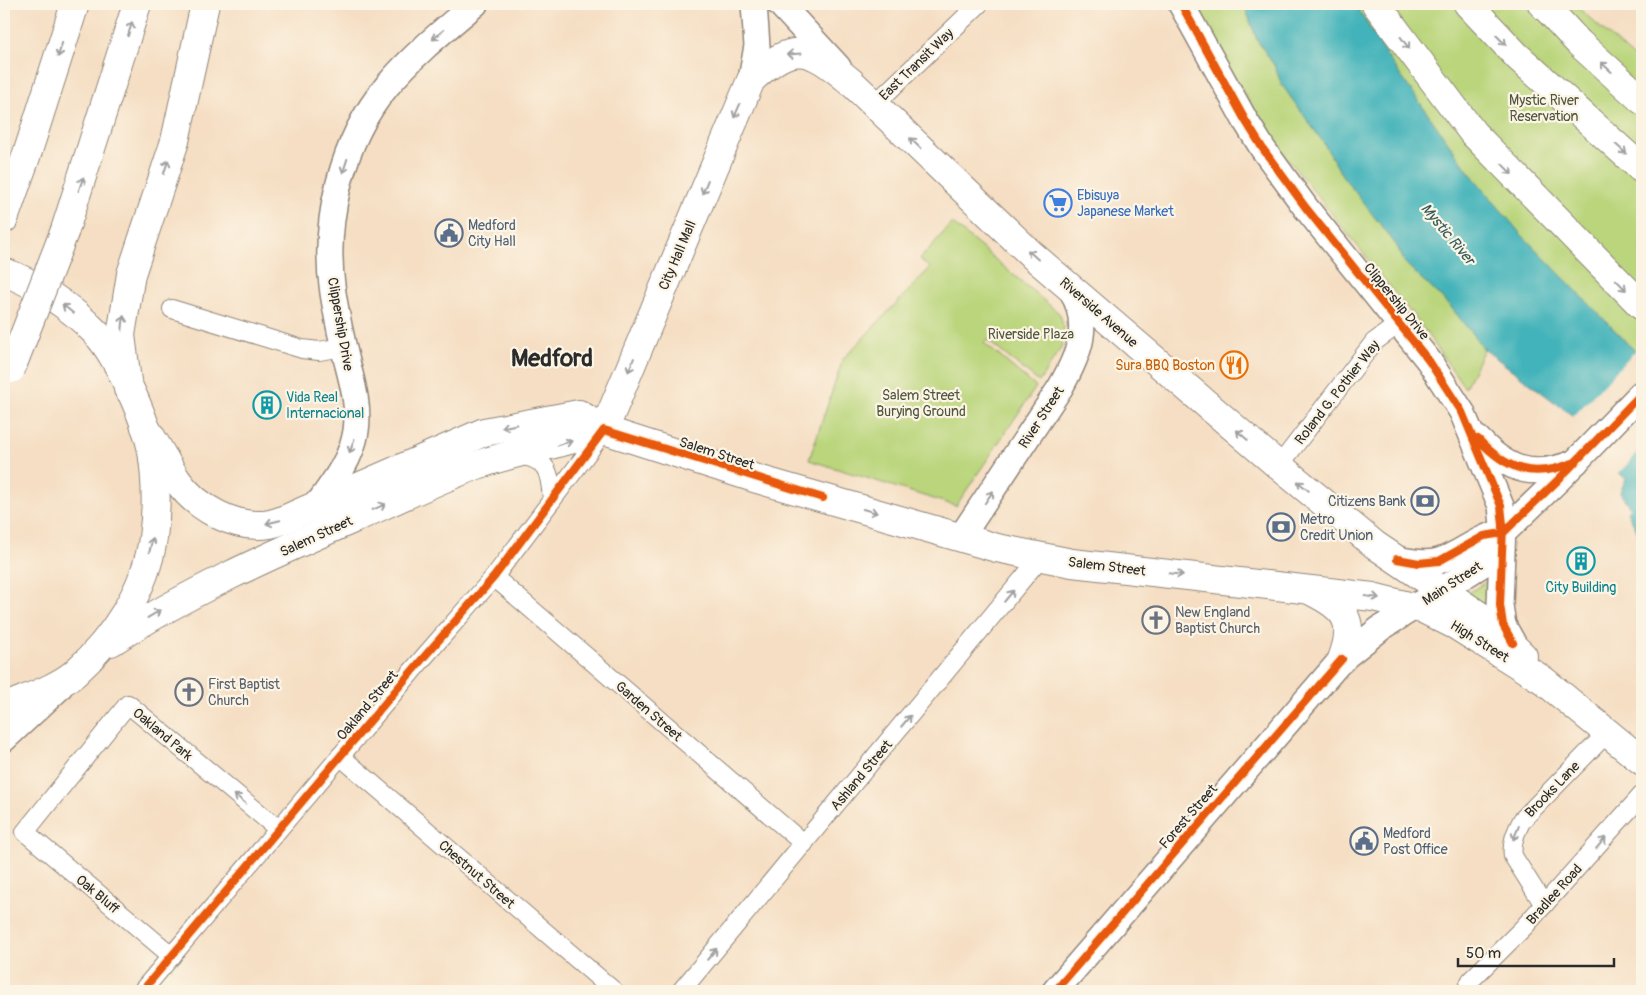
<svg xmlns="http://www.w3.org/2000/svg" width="1646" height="995" viewBox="0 0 1646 995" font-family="Pangolin,sans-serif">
  <rect width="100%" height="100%" fill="#fcf5e5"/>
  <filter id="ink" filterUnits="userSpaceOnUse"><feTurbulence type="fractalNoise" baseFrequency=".02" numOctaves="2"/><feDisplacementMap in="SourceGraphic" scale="10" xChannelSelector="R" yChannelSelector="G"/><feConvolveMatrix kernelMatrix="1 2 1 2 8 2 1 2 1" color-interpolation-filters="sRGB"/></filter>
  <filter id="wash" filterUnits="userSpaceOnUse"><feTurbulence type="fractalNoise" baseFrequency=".0096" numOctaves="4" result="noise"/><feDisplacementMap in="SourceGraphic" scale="20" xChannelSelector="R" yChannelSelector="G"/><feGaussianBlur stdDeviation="1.12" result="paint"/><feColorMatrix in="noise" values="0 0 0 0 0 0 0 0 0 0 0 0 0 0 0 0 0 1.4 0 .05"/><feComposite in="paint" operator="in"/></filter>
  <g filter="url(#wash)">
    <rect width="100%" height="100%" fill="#f5dec3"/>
    <!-- green -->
    <g fill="#bad57b" stroke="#728053">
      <polygon points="1196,4 1244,4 1257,40 1274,65 1282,85 1323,142 1342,175 1397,246 1405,263 1451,307 1484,349 1465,388 1423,328 1271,138 1216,48"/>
      <polygon points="1355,4 1574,4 1642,65 1642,358 1519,233 1469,172 1388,58"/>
      <polygon points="952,223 1060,314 1064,329 1061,348 1039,382 987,340 984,343 1036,387 956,506 809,460 843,359 930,268 920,259"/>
      <polygon points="1487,581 1485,608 1464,596"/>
    </g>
    <!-- water -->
    <polygon fill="#42b3ba" stroke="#366f72" points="1244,4 1355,4 1388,58 1469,172 1520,233 1642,358 1642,541 1627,511 1630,508 1620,492 1626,479 1619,473 1573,416 1484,349 1451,307 1405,263 1397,246 1342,175 1323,142 1282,85 1274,65 1257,40"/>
    <!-- pier -->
    <polygon fill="#f5dec3" points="1636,350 1642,358 1642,448 1617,475 1572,418"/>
  </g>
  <g filter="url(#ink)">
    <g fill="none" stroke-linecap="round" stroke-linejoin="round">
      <!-- street casing -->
      <g stroke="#908477" stroke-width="20">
        <g id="street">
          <polyline points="875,104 979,4"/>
          <polyline points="172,309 302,349 319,351 344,347"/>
          <path d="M519,455C548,459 550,472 552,500"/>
          <polyline points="1279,466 1374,342 1400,323"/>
          <polyline points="494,577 804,844"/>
          <polyline points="340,756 614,991"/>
          <path d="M1544,905L1513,856C1511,842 1516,832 1522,820L1607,733"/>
          <polyline points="172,956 25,832 128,704 278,829"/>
          <polyline points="142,991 424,657 494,577 604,431"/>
          <polyline points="681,991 1040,558"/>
          <polyline points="1466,991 1471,980 1524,927 1642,795"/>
        </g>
      </g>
      <!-- secondary casing -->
      <g stroke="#908477" stroke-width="28">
        <g id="secondary">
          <polyline points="780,4 838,67"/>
          <polyline points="1181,4 1245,120 1263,149 1306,208 1429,361 1462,412 1501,506 1503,525 1500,605 1503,625 1513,643"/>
          <polyline points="751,80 757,46 754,4"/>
          <path d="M1478,439C1509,472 1534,479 1576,462"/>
          <path d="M318,504C334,482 352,458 356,431C360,403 350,376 344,349C340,331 336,312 333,293C322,224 341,141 387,86C413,55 444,30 475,4"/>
          <path d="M961,537L1060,388C1080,353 1092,324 1070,287"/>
          <path d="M1397,559C1410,562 1425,565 1439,561C1462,554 1478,536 1503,533"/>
          <polyline points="4,739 59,688"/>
          <polyline points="1055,991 1342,659 1381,628 1483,564 1495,550 1503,533 1558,480 1642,393"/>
        </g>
      </g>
      <!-- primary casing -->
      <g stroke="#908477" stroke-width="30">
        <g id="primary">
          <polyline points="1376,4 1473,133 1642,306"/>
          <polyline points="1468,4 1517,56 1642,169"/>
          <polyline points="1543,4 1579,43 1642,100"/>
          <path d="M4,272C37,284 71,307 95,332C117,354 146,420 152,451C156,478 157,510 153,538C146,589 113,639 75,673C56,689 26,698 4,708"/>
          <path d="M145,427C157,445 166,463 177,480C196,508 236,530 270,524C280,522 290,517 299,513L484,432L579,414L604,430L754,478L997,548L1072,563L1373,597L1425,610L1455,625L1543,680L1642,761"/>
          <path d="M604,430L751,80C794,40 808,46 851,82L1032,255L1279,466L1375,545L1486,620L1523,656"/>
          <path d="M1313,592C1347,609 1356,622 1342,659"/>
          <path d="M111,642C186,593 269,556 351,520C393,501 436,480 480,464C520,450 563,444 604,430"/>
        </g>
      </g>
      <!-- highway casing -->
      <g stroke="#908477" stroke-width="30">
        <g id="highway">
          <polyline points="1542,4 1545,7"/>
          <polyline points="4,219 28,151 75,4"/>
          <polyline points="65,230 137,4"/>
          <polyline points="128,389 121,335 131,274 175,141 205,4"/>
        </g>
      </g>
      <!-- street -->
      <use href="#street" stroke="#fff" stroke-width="18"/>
      <!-- secondary -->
      <use href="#secondary" stroke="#fff" stroke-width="25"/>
      <!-- primary -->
      <use href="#primary" stroke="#fff" stroke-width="28"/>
      <!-- highway -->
      <use href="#highway" stroke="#fff" stroke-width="28"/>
      <!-- highway-bridge casing -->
      <g stroke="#908477" stroke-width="30" stroke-linecap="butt">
        <polyline id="highway-bridge" points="11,369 65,230"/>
      </g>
      <!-- highway-bridge -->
      <use href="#highway-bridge" stroke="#fff" stroke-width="28"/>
      <!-- cycleway casing -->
      <g stroke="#fcf5e5" stroke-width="11">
        <g id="cycleway">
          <polyline points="1181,4 1245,120 1263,149 1306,208 1429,361 1462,412 1501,506 1503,525 1500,605 1503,625 1513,643"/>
          <path d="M1478,439C1507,470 1532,479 1573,463"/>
          <polyline points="1397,559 1419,563 1439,561 1484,536 1503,533 1558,480 1642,393"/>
          <polyline points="142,991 424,657 494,577 604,430 823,498"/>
          <polyline points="1055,991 1342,659"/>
        </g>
      </g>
      <!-- cycleway -->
      <use href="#cycleway" stroke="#e8590c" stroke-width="8"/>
    </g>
    <!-- one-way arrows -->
    <defs><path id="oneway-shaft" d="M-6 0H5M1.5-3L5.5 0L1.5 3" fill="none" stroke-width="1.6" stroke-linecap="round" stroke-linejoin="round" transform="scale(1.25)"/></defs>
    <g stroke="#a0a0a0">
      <use href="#oneway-shaft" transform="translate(130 29) rotate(-73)"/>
      <use href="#oneway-shaft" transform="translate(438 35) rotate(139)"/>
      <use href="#oneway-shaft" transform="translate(1501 40) rotate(45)"/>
      <use href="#oneway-shaft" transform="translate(1405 43) rotate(54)"/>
      <use href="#oneway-shaft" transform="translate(60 50) rotate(107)"/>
      <use href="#oneway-shaft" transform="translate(794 54) rotate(176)"/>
      <use href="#oneway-shaft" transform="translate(1606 67) rotate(-138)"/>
      <use href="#oneway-shaft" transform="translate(737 111) rotate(114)"/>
      <use href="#oneway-shaft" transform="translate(915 143) rotate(-136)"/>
      <use href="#oneway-shaft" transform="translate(1621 149) rotate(42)"/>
      <use href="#oneway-shaft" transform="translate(345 166) rotate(108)"/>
      <use href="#oneway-shaft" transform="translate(166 167) rotate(-72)"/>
      <use href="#oneway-shaft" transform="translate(1507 169) rotate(46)"/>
      <use href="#oneway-shaft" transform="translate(81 184) rotate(-71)"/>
      <use href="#oneway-shaft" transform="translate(705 187) rotate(112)"/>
      <use href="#oneway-shaft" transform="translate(1033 255) rotate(-138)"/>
      <use href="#oneway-shaft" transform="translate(1621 285) rotate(46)"/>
      <use href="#oneway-shaft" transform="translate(68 309) rotate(-141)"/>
      <use href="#oneway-shaft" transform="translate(123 323) rotate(-84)"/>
      <use href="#oneway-shaft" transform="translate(631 365) rotate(113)"/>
      <use href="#oneway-shaft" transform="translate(509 426) rotate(169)"/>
      <use href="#oneway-shaft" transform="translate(1242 435) rotate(-139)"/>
      <use href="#oneway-shaft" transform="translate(565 443) rotate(-15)"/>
      <use href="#oneway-shaft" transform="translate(352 446) rotate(109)"/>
      <use href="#oneway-shaft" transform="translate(1303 486) rotate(-140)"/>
      <use href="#oneway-shaft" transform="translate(989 497) rotate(-56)"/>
      <use href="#oneway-shaft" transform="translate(379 507) rotate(-24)"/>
      <use href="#oneway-shaft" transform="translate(870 511) rotate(16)"/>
      <use href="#oneway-shaft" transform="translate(273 522) rotate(166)"/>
      <use href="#oneway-shaft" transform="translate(151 545) rotate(-77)"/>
      <use href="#oneway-shaft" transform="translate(1176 574) rotate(6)"/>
      <use href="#oneway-shaft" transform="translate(1009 596) rotate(-50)"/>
      <use href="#oneway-shaft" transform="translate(1372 597) rotate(8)"/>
      <use href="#oneway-shaft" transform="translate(154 614) rotate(-31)"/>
      <use href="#oneway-shaft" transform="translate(906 721) rotate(-50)"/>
      <use href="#oneway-shaft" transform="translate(240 799) rotate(-141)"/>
      <use href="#oneway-shaft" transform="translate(1516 833) rotate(112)"/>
      <use href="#oneway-shaft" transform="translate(1601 843) rotate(-49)"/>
      <use href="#oneway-shaft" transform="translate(712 954) rotate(-50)"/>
    </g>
  </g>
  <!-- icons -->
  <defs>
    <g id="supermarket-ring" transform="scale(1.4375)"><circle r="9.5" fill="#fcf5e5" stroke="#3f7fe0" stroke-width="1.5"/><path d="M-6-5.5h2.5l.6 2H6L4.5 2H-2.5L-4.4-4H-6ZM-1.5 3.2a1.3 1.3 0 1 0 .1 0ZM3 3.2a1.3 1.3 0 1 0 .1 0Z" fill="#3f7fe0"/></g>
    <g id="civic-ring" transform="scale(1.4375)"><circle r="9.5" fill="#fcf5e5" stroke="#5c6f8a" stroke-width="1.5"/><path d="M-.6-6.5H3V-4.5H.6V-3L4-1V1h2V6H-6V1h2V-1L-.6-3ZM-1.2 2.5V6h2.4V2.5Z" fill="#5c6f8a"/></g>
    <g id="restaurant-ring" transform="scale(1.4375)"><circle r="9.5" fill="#fcf5e5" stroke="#e8710a" stroke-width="1.5"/><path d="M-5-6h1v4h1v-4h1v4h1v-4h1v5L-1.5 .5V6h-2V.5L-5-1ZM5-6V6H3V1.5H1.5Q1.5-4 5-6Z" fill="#e8710a"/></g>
    <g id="building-ring" transform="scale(1.4375)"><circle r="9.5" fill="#fcf5e5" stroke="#0f9aa8" stroke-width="1.5"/><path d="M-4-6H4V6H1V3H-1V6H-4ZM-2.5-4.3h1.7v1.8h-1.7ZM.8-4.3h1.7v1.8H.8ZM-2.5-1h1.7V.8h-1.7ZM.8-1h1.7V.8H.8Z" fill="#0f9aa8"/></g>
    <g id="bank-ring" transform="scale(1.4375)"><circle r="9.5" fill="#fcf5e5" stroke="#5c6f8a" stroke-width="1.5"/><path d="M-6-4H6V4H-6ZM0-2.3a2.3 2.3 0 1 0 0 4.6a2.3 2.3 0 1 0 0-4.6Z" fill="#5c6f8a"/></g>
    <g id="church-ring" transform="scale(1.4375)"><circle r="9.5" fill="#fcf5e5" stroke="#6b7280" stroke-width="1.5"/><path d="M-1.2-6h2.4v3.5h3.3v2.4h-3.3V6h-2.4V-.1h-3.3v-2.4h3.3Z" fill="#6b7280"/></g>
  </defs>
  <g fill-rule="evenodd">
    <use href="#supermarket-ring" x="1058" y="203"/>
    <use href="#civic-ring" x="449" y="233"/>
    <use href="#restaurant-ring" x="1234" y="365"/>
    <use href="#building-ring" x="267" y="405"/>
    <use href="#bank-ring" x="1425" y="501"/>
    <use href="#bank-ring" x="1281" y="527"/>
    <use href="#building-ring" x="1581" y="561"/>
    <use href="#church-ring" x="1156" y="620"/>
    <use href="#church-ring" x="189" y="692"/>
    <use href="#civic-ring" x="1364" y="841"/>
  </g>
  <g text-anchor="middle" stroke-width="4.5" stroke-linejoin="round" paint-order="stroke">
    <!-- street labels -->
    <g font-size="14" fill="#2b2b2b" stroke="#fcf5e5">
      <text transform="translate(916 64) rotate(-44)" y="5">East Transit Way</text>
      <text transform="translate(677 255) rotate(-67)" y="5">City Hall Mall</text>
      <text transform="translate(1397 301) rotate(51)" y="5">Clippership Drive</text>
      <text transform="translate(1099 312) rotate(41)" y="5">Riverside Avenue</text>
      <text transform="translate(341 324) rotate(80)" y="5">Clippership Drive</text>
      <text transform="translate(1337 392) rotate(-52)" y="5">Roland G. Pothier Way</text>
      <text transform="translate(1041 417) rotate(-57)" y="5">River Street</text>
      <text transform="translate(717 453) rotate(18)" y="5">Salem Street</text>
      <text transform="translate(316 536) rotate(-25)" y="5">Salem Street</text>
      <text transform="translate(1107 566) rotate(7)" y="5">Salem Street</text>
      <text transform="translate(1452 583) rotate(-33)" y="5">Main Street</text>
      <text transform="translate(1480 641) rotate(32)" y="5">High Street</text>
      <text transform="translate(367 705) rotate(-50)" y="5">Oakland Street</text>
      <text transform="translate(649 711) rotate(41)" y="5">Garden Street</text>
      <text transform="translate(163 734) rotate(40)" y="5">Oakland Park</text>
      <text transform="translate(861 775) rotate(-50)" y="5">Ashland Street</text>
      <text transform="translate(1552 789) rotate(-46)" y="5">Brooks Lane</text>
      <text transform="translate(1188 816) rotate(-49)" y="5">Forest Street</text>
      <text transform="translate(477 874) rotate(41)" y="5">Chestnut Street</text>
      <text transform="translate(98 894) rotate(40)" y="5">Oak Bluff</text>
      <text transform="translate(1554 894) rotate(-48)" y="5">Bradlee Road</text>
    </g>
    <!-- park labels -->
    <g font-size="14" fill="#4f563f" stroke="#fcf5e5">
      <text x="1544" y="105">Mystic River<tspan x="1544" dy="16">Reservation</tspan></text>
      <text x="1031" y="339">Riverside Plaza</text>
      <text x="921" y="400">Salem Street<tspan x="921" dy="16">Burying Ground</tspan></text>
    </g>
    <!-- shop labels -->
    <g font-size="14" fill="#366cbe" stroke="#fcf5e5" text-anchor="start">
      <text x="1077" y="200">Ebisuya<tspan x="1077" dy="16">Japanese Market</tspan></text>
    </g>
    <!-- service labels -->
    <g font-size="14" fill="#4e5e75" stroke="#fcf5e5" text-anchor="start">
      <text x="468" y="230">Medford<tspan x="468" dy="16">City Hall</tspan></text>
      <text x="1406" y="506" text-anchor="end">Citizens Bank</text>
      <text x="1300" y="524">Metro<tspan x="1300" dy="16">Credit Union</tspan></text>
      <text x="1383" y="838">Medford<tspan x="1383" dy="16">Post Office</tspan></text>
    </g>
    <!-- food labels -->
    <g font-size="14" fill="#c56008" stroke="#fcf5e5" text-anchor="end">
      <text x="1215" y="370">Sura BBQ Boston</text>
    </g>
    <!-- culture labels -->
    <g font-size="14" fill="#0d838f" stroke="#fcf5e5" text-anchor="start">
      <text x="286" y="402">Vida Real<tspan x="286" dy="16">Internacional</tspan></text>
      <text x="1581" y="592" text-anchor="middle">City Building</text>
    </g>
    <!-- worship labels -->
    <g font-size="14" fill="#5b616d" stroke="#fcf5e5" text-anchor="start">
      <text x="1175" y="617">New England<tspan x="1175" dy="16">Baptist Church</tspan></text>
      <text x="208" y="689">First Baptist<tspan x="208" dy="16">Church</tspan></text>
    </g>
    <!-- water labels -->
    <g font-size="15" font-style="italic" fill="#335b5d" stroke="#fcf5e5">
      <text transform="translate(1448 234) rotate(50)" y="5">Mystic River</text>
    </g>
    <!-- town labels -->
    <g font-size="24" font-weight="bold" fill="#2b2b2b" stroke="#fcf5e5">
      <text x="552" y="366">Medford</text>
    </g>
  </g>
  <!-- margin -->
  <rect width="1646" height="995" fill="none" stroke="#fcf5e5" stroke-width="20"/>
  <!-- scale -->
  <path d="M1458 958v8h156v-8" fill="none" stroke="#2b2b2b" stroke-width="2.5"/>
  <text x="1466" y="958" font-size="15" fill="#2b2b2b" stroke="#fcf5e5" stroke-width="4" paint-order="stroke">50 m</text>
</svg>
